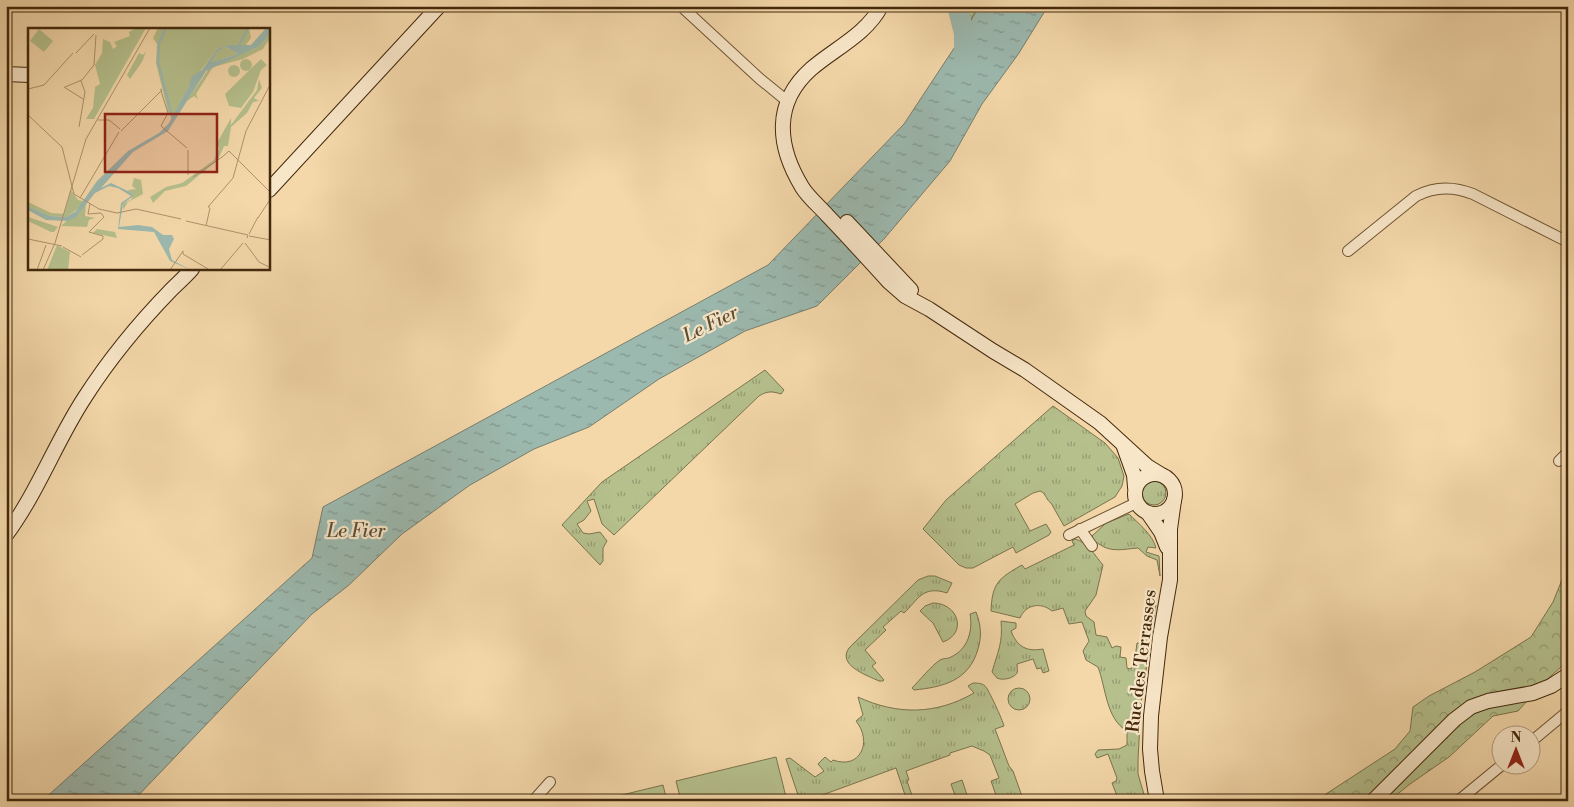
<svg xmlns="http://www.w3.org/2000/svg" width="1574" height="807" viewBox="0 0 1574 807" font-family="'Libre Bodoni',serif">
  <defs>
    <pattern id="grass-tufts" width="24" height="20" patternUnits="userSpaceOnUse" patternTransform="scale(1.25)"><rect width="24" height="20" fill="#b5c08d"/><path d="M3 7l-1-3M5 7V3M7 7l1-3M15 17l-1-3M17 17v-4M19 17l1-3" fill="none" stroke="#959c72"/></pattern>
    <pattern id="forest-crowns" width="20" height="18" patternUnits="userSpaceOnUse" patternTransform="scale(1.25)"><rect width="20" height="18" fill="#b5c08d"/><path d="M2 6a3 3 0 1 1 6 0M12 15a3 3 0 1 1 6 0" fill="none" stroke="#959c72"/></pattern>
    <pattern id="water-ripples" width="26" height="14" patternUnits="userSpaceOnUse" patternTransform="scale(1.25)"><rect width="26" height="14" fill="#9cb9af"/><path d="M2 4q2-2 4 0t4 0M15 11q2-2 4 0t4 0" fill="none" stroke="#81968d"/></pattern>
  </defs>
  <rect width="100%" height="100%" fill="#f4d8aa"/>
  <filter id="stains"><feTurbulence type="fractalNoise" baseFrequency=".004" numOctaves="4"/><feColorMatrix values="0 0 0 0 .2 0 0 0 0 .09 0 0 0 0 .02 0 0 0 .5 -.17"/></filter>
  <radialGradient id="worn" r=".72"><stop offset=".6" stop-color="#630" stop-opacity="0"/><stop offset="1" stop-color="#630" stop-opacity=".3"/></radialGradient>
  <!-- grass -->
  <g fill="url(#grass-tufts)" stroke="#7c744c">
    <path d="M765,370L784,390L781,394C772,391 767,391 759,396L614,535L602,524L594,499L587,501L591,511L584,520L577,524L583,533L589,534L600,532L607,541L603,548V561L600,565L562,525L602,482Z"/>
    <path d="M1053,406L1105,443L1118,458L1124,476L1122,486L1115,497L1064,526L1051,503C1046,500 1046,493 1040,491L1033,493L1015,504L1030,531L1046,524L1051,532L1049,535L1016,553L1013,547L973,568H966L959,565L923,529L946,500Z"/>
    <circle cx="1154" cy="493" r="12"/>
    <path d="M1129,514C1138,523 1153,535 1156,548L1148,547L1146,552L1159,556L1160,576L1157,560L1147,556L1138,548C1124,549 1111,553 1099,544C1095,541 1093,542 1092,536L1106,523Z"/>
    <path d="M1075,539C1088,542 1095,556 1103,565L1096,595L1085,611L1086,616L1094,622L1096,635L1107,637L1112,648L1116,646L1121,647L1120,657L1126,658L1127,668L1130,669L1134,666L1137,643L1146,644V641L1141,640L1145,615L1149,616L1150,604L1156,605L1141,703L1138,760V774L1146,801H1119L1112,783L1116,781L1117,778L1108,754L1097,758L1095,754L1098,750L1119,749L1127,745V731C1106,719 1106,688 1098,667L1086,660L1083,651L1089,641L1082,622L1069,624L1063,608L1052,611C1041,602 1026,604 1020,618L991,611C992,583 999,578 1022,565L1025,569L1074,545L1072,541Z"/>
    <path d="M928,576H935L952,583L947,593C922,585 918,600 904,613L901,611L883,627L886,630L865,650L876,663L872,666L884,680L883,681H879C866,675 837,665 849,648L918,580Z"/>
    <path d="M933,603C958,603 968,633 943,642L933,623L920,611L925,606Z"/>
    <path d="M976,612C981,625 982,636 978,649C969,681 943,687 914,690L912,688C919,681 932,665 940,660C943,658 948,659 951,657C968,649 973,631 970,614Z"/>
    <path d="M1001,621L1016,623V628L1011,631C1017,647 1027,652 1043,649L1049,671L1043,673L1041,668L1037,669L1033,659L1017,664C1017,667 1018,670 1017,673C1014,678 1003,681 997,678C996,677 993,673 992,672C998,651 1003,643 1001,621Z"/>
    <path d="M973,683C977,683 982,683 985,686C988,688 1003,721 1004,726L995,729L1009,766L1013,771L1023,799L1020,801H998L991,781L999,778L990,755L984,751L972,746L950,753V755L906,771L909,780L907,781L914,801H907L896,768L806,801H800L786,759L790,758L815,777L824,771L818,764L825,757L831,762L833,760C860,770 873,742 856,721L863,715L858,697C897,715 936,715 974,693L968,686Z"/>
    <circle cx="1019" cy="699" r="11"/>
    <polygon points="962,780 969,801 957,801 951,784"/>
  </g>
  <!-- forest -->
  <g fill="url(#forest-crowns)" stroke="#7c744c">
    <polygon points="958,6 978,6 965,31"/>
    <polygon points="1568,565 1568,661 1544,682 1518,711 1493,716 1449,757 1410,784 1389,801 1321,801 1326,794 1395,749 1410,731 1413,707 1429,696 1475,672 1531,637 1553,602"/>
  </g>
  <!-- park -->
  <g fill="#b5c08d" stroke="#7c744c">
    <polygon points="776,757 787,801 681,801 676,781"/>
    <polygon points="663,785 667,801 597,801"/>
  </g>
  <!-- water -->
  <polygon fill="url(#water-ripples)" stroke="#787f6e" points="979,6 1048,6 1019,53 982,104 950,161 884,239 817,306 745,331 659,379 589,427 534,449 470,485 402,534 349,585 312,614 133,801 42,801 312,558 323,507 768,265 904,124 964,33"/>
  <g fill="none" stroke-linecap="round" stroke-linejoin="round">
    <!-- river -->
    <polyline stroke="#9cb9af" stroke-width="20" points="957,6 964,33 964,61"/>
    <!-- street casing -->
    <g stroke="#6f5534" stroke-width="12">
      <g id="street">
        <polyline points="681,6 760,79 787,101"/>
        <path d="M1348,251L1416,196C1435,186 1453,186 1473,194L1568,242"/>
        <polyline points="1559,461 1568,452"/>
        <polyline points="1080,529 1092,546"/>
        <polyline points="1069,535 1136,503"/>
        <polyline points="1532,741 1568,711"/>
        <polyline points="533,801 550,782"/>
        <polyline points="1458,801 1503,764"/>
      </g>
    </g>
    <!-- secondary casing -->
    <g stroke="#43290c" stroke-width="16">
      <g id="secondary">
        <path d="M881,6C867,34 834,49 811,69C773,103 777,146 802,187C808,197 819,206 827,215C848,237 869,260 889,282L905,296L929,309L993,351L1025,370L1100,423L1147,466L1160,474"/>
        <polyline points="6,74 29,75"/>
        <polyline points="269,190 439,6"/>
        <polyline points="847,222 911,290"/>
        <polyline points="1124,447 1134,475 1135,487"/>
        <circle cx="1155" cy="494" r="20"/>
        <polyline points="1148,513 1161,532 1167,547"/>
        <path d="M6,535C38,492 56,441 85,397C110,358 139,323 171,290C178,283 186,276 192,269"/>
        <polyline points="1157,801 1152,771 1150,749 1151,716 1160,637 1170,580 1170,529 1174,500"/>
        <polyline points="1373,801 1454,720 1471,707 1488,701 1533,693 1551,686 1568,675"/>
      </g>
    </g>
    <!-- street -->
    <use href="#street" stroke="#f8e6c8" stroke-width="10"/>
    <!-- secondary -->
    <use href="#secondary" stroke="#f8e6c8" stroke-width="14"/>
  </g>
  <g text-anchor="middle" stroke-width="4.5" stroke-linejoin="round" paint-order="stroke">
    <!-- street labels -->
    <g font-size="18" fill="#43290c" stroke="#f8e6c8">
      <text transform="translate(1141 661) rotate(-83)" y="6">Rue des Terrasses</text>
    </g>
    <!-- water labels -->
    <g font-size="19" font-style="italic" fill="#594d35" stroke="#f8e6c8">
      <text transform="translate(710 323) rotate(-26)" y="7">Le Fier</text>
      <text x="356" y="537">Le Fier</text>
    </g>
  </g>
  <!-- overview -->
  <g transform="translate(28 28)">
    <rect width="242" height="242" fill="#f4d8aa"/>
    <path d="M108,0H118L66,91H58L65,80L67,59L72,56L67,37L74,25L75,11L82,14L85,21L89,18L86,14L102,8L101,4ZM130,0H221L223,10L217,18L200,17L189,21L161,58L145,89L140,84L128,35L129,16L125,10ZM242,6V21L240,13L235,21L215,31L185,39L168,66L170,71L166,68L159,73L182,39L232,18ZM198,19L210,26L184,34L189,24ZM118,23L114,34L102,51L99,47L111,25L115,27ZM231,51L234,60L226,70L231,73L225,74L219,85L203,99L200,118H196L190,132L158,158L137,163L125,175L122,169L138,159L154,155L186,132L191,121L189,115L203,90V97L229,62ZM106,150L113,152L115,166L100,174L95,182V176L104,171L100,162L108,161L104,158ZM43,162L50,172L55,173L54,178L38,189L22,188L0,178V174L23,185L36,186ZM58,175L57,188L67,190L61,192L59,199L33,198ZM0,189L30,199L26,204H23L0,193Z" fill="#b5c08d"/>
    <path d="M107,13L95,26L89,25L94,14Z" fill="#b5c08d"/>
    <path d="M233,31L239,37L233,42L225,64L213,80L201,78L197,66Z" fill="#b5c08d"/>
    <path d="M11,1L25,13L16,24L2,13ZM212 37a6 6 0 1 1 12 0a6 6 0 1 1-12 0ZM200 43a6 6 0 1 1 12 0a6 6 0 1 1-12 0ZM69,201L87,204L89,210L65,205ZM29,217L42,224L40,242H19Z" fill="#b5c08d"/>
    <path d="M238,0H242V6L232,18L178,43L140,103L105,124L73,160L83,155L102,164L105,168L95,176L91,199L110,197L124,199L135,207H144L146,211L141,221L144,232L163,242L142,233L126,204L90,201L93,175L103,168L90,160L81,158L67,165L48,189L39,193L18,192L0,182V178L22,188L38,189L48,183L69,153L100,123L131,105L141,95L161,58L164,48L174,42L189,21L200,17H223ZM198,19L210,26L184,34L189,24Z" fill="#9cb9af" fill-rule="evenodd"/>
    <path fill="none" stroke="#9cb9af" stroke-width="2.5" d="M138,0L131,15L130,34L145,92M211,17L220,0"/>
    <path fill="none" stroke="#ad926b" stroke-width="1" d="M48,25L66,6M36,59L55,71M37,59L54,52L66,37L68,7M0,61L16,57L45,25M133,63L140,85L133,98L159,120M0,87L34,119L46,166L71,181L89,185M70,92H81L92,101M51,99L57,64L53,53M93,103L134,62L132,61M193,130L201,123L243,165M160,147V122M165,149L194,129M52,170L91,104M62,176L60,186L73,185L76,189L61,204L75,208V211M182,179H180L205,150L218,103L243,55M89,185L108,181L153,191M230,190L243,170M158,193L220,207L219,210M178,198L182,180M221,206L230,189M221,208L243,212M0,211L34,218M217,215L231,234L243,240M35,219L53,229M155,226L180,241M54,227L75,211M9,242L18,217M15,242L27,215L58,111L122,0M142,242L155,223V226M192,242L215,215"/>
    <path fill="#8f2418" fill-opacity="0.15" stroke="#8f2418" stroke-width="2.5" d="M77,86H189V144H77Z"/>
    <rect width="242" height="242" fill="none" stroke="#43290c" stroke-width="2.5"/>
  </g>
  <!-- margin -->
  <rect width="1574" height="807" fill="none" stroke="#f4d8aa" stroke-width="25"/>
  <rect x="8" y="8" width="1559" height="792" fill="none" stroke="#43290c" stroke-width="2.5"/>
  <rect x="12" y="12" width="1549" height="782" fill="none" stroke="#43290c"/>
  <!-- north arrow -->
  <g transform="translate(1516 750)"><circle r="24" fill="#f8e6c8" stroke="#b09a7d"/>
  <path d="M0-4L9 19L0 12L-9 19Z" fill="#8f2418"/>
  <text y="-8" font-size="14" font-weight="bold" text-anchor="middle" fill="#43290c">N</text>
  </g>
  <rect width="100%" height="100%" filter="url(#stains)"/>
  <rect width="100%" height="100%" fill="url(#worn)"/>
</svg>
